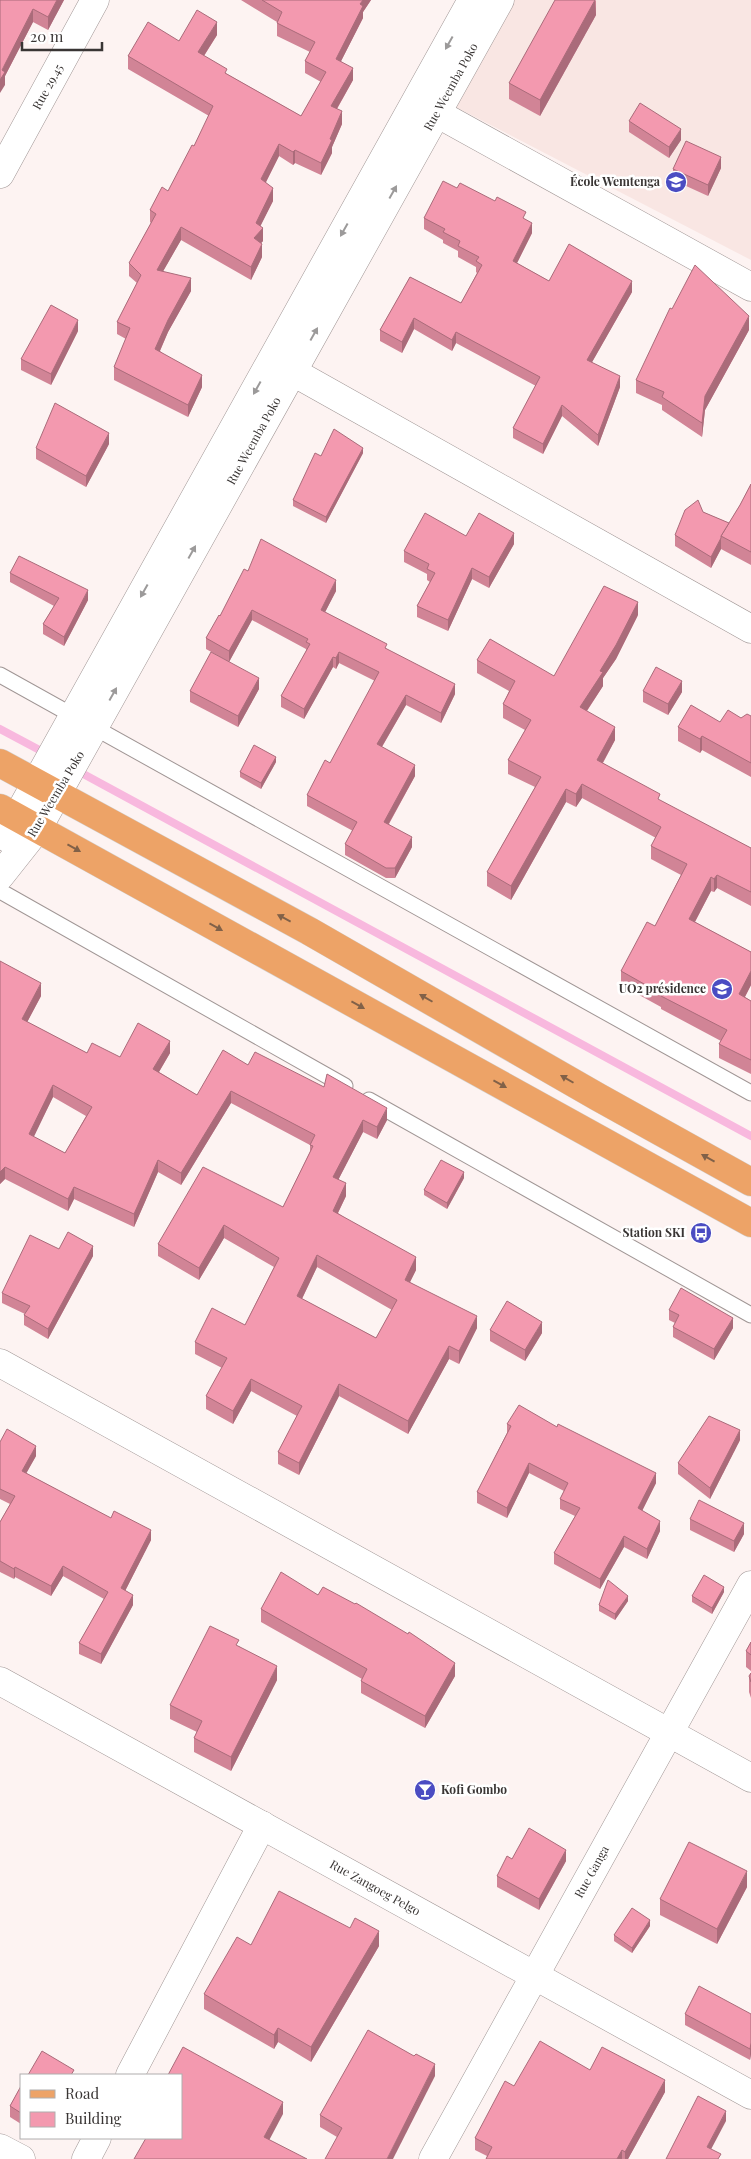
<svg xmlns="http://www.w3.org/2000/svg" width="751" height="2159" viewBox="0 0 751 2159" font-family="'Playfair Display',serif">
  <rect width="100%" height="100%" fill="#fdf3f2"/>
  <!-- built -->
  <polygon fill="#f9e6e3" points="507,0 751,0 751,260 450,104"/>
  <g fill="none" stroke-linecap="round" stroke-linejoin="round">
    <!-- stream -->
    <g stroke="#f8b8de" stroke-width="8">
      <polyline points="0,729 47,754"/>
      <polyline points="76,770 751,1136"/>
    </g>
    <!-- lane casing -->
    <g stroke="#a09695" stroke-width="17">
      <g id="lane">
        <polyline points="0,675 751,1093"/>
        <polyline points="0,891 345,1086"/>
        <polyline points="369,1100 751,1315"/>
      </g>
    </g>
    <!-- street casing -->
    <g stroke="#a09695" stroke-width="29">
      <g id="street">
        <polyline points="422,105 751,287"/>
        <polyline points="0,174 95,0"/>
        <polyline points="277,363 751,629"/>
        <polyline points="9,839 17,817 472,0"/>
        <polyline points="0,876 38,828 500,0"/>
        <polyline points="0,1363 751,1778"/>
        <polyline points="0,1681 751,2095"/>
        <polyline points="130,2075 262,1825"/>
        <polyline points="0,2148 21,2159"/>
        <polyline points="86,2159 97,2138"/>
        <polyline points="433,2159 751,1585"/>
      </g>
    </g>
    <!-- primary casing -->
    <g stroke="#d3d3d2" stroke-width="29">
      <g id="primary">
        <polyline points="0,763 309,931 598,1097 751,1182"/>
        <polyline points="0,808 751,1223"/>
      </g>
    </g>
    <!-- lane -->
    <use href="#lane" stroke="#fff" stroke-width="15"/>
    <!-- street -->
    <use href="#street" stroke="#fff" stroke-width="28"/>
    <!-- primary -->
    <use href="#primary" stroke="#eda367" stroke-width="28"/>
  </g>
  <!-- wall -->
  <g fill="#d18496" fill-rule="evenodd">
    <polygon points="0,0 64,0 48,30 33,22 5,76 5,85"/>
    <polygon points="241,0 371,0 363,12 363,18 341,61 353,80 337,109 342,124 332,147 332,153 321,175 295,163 293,165 279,156 266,182 273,201 260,226 263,241 261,243 262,257 251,280 181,240 163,271 191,291 168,332 160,351 202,387 188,417 114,380 114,367 126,339 117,334 117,322 137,283 129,276 129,263 151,223 150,222 150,210 168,191 194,146 209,116 128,69 128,56 179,41 217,35 204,56 227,74 301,116 321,82 305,73 305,61 310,52 277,36 277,22"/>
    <polygon points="596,0 596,15 540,116 509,99 509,83"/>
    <polygon points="629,121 681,140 669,158 629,132"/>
    <polygon points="721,168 708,196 673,180 673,169"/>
    <polygon points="457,188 526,220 532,233 517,263 549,281 632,292 592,362 620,387 598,446 562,416 543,454 513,438 513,428 536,386 456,343 452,351 414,329 402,353 380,341 380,330 410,277 461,303 477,273 476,272 476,267 458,257 458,251 443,243 443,240 424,229 424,218"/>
    <polygon points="749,330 705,410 702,437 662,410 662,405 636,393 636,380"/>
    <polygon points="78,331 51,385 21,370 21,359"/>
    <polygon points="109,444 86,487 36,459 36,448"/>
    <polygon points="363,453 326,523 293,506 293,500 321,456"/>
    <polygon points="751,484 751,565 721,549 711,568 675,546 675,535 703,512 729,523 740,505"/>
    <polygon points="466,536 514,544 489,588 472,579 448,631 417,617 417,606 430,582 427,580 427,574 404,562 404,551"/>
    <polygon points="248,571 336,591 325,612 387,649 455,694 441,723 406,705 382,747 415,776 389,824 412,847 395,878 386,878 345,855 345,844 353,831 307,806 307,795 330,763 375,681 339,663 336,669 333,667 304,719 281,707 281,696 306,651 306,649 252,620 229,662 206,649 206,638"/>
    <polygon points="10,573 88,600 64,646 43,634 43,624 54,606 10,582"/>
    <polygon points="638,615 616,659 603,678 603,686 587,711 615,740 603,763 660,801 751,848 751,906 717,888 714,892 711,891 695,922 751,952 751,985 745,997 751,1001 751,1074 719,1058 719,1044 721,1041 661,1009 661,1007 621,985 621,971 655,926 681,875 651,859 651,846 656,838 582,798 576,807 566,802 511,900 487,886 487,872 535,787 508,774 508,760 525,730 503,718 503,704 509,691 477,673 477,660 554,676"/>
    <polygon points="259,689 238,727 190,702 190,691"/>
    <polygon points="643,691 682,692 668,715 643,702"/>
    <polygon points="751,716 751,777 702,750 700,753 678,741 678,727 720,722"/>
    <polygon points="276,762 261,789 240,777 240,772"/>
    <path d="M0,961L41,996L27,1022L87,1053L120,1057L170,1053L159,1072L197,1095L248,1065L387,1120L377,1139L363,1132L338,1180L346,1196L338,1213L416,1270L410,1282L477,1328L459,1364L449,1359L408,1434L339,1396L299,1475L278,1464V1452L297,1416L251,1391L233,1424L206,1409V1396L222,1368L195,1354V1342L245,1325L274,1267L224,1238L199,1280L158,1256V1244L283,1207L310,1152V1145L231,1103L181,1185L158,1172L134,1227L74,1199L68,1211L5,1179L0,1184ZM53,1097L86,1116L65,1153L33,1137ZM317,1267L392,1310L376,1338L302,1299Z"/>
    <polygon points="464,1178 447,1209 424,1195 424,1190"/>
    <polygon points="59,1249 93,1256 48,1339 24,1325 24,1315 25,1314 2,1303 2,1293"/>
    <polygon points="669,1310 733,1328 714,1360 673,1337 673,1327 675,1323 669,1320"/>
    <polygon points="490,1330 542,1333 525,1361 490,1341"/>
    <polygon points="507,1424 656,1483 642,1511 660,1531 647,1559 624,1547 600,1589 554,1564 554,1553 575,1516 560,1509 560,1499 564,1491 529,1473 507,1518 477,1503 477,1492 507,1433"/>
    <polygon points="740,1440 710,1499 678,1474 678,1463"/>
    <polygon points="0,1442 36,1456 26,1473 151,1540 125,1591 133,1605 101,1664 79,1654 79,1643 104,1599 63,1576 51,1596 15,1577 14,1579 0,1572 0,1522 10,1504 0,1499"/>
    <polygon points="690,1519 744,1534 734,1552 690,1530"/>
    <polygon points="724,1592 712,1614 692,1602 692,1596"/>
    <polygon points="318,1595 455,1676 425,1728 361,1693 361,1681 362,1679 261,1622 261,1609"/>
    <polygon points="628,1601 615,1620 599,1611 599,1605"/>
    <polygon points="751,1642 751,1671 746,1667 746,1651"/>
    <polygon points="239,1646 277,1680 231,1771 194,1752 194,1738 197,1732 170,1719 170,1705"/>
    <polygon points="751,1673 751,1698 749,1692 749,1676"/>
    <polygon points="512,1859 566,1861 539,1910 497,1887 497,1876"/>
    <polygon points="747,1887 717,1944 660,1915 660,1899"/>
    <polygon points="650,1926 632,1953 614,1941 614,1935"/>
    <polygon points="251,1945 379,1946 311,2062 278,2042 274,2049 204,2009 204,1994"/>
    <polygon points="685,2014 751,2014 751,2054 750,2060 685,2025"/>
    <polygon points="590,2070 665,2092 628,2159 486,2159 487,2156 475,2150 475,2138 514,2086"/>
    <polygon points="435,2076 337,2137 320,2127 320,2115"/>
    <polygon points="21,2086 21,2124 10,2117 10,2106"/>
  </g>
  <!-- shaded-wall -->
  <g fill="#aa6b7a">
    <polygon points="57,0 64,0 48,30 48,17"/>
    <polygon points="363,0 371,0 363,12 363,18 336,71 336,59 360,4"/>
    <polygon points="595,0 596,15 540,116 540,100"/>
    <polygon points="33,9 33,22 5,76 5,85 0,93 0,80 2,70"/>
    <polygon points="217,22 217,35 198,65 198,52"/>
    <polygon points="353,68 353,80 331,119 331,106"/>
    <polygon points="342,111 342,124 332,147 332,153 321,175 321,163 330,139"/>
    <polygon points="681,129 681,140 669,158 669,147"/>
    <polygon points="279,144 279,156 261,192 261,179"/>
    <polygon points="295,150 295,163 293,165 293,152"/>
    <polygon points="721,157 721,168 708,196 708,185"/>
    <polygon points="273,188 273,201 256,235 256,223"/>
    <polygon points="532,223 532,233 513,271 513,261"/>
    <polygon points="181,227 181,240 157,282 157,270"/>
    <polygon points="263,228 263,241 254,251 254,238"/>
    <polygon points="262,244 262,257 251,280 251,267"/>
    <polygon points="191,278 191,291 168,332 155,362 155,349 168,320"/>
    <polygon points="632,281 632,292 587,371 587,360"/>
    <polygon points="749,316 749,330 705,410 702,437 702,423 705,396"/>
    <polygon points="414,318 414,329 402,353 402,342"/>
    <polygon points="78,320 78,331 51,385 51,374"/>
    <polygon points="456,332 456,343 452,351 452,340"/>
    <polygon points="202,375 202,387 188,417 188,405"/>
    <polygon points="620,376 620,387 598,446 598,435"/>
    <polygon points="562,405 562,416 543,454 543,444"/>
    <polygon points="109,433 109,444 86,487 86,476"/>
    <polygon points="363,448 363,453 326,523 326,517"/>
    <polygon points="514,533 514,544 489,588 489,577"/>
    <polygon points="721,538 721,549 711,568 711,557"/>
    <polygon points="472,568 472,579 448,631 448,620"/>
    <polygon points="336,580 336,591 321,620 321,610"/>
    <polygon points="88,590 88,600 64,646 64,637"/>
    <polygon points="638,602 638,615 616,659 603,678 603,686 580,721 580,707"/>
    <polygon points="252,610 252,620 229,662 229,651"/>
    <polygon points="339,652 339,663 336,669 336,658"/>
    <polygon points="333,657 333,667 304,719 304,709"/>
    <polygon points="259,678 259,689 238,727 238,716"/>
    <polygon points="682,681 682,692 668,715 668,704"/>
    <polygon points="455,684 455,694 441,723 441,713"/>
    <polygon points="406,695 406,705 377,755 377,744"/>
    <polygon points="615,727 615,740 597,773 597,760"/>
    <polygon points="702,736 702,750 700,753 700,739"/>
    <polygon points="276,757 276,762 261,789 261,783"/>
    <polygon points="415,765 415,776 384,832 384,822"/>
    <polygon points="582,784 582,798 576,807 576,794"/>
    <polygon points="566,789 566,802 511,900 511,886"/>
    <polygon points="412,837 412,847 395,878 395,868"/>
    <polygon points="717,875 717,888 714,892 714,879"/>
    <polygon points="711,877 711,891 689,933 689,919"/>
    <polygon points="751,971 751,985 739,1008 739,994"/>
    <polygon points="41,983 41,996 22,1032 22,1019"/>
    <polygon points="170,1041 170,1053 153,1082 153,1069"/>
    <polygon points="53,1085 53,1097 29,1147 29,1134"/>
    <polygon points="231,1091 231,1103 181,1185 181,1173"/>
    <polygon points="387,1108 387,1120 377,1139 377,1127"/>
    <polygon points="363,1120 363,1132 333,1190 333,1177"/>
    <polygon points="158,1160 158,1172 134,1227 134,1214"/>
    <polygon points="5,1167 5,1179 0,1184 0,1172"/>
    <polygon points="464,1172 464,1178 447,1209 447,1203"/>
    <polygon points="346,1183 346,1196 333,1223 333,1211"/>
    <polygon points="74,1187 74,1199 68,1211 68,1199"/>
    <polygon points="224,1225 224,1238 199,1280 199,1268"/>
    <polygon points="93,1246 93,1256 48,1339 48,1329"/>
    <polygon points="317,1255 317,1267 297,1309 297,1296"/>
    <polygon points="416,1257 416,1270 405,1292 405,1280"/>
    <polygon points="477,1316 477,1328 459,1364 459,1351"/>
    <polygon points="733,1318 733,1328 714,1360 714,1349"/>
    <polygon points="542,1322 542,1333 525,1361 525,1350"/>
    <polygon points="449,1346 449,1359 408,1434 408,1421"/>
    <polygon points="251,1379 251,1391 233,1424 233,1411"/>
    <polygon points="339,1384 339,1396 299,1475 299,1463"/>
    <polygon points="740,1430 740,1440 710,1499 710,1488"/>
    <polygon points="36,1446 36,1456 22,1481 22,1471"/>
    <polygon points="529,1463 529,1473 507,1518 507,1508"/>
    <polygon points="656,1473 656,1483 638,1519 638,1508"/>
    <polygon points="660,1521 660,1531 647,1559 647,1549"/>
    <polygon points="744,1523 744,1534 734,1552 734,1541"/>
    <polygon points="151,1530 151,1540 121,1599 121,1588"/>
    <polygon points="624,1536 624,1547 600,1589 600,1579"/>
    <polygon points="63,1566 63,1576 51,1596 51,1586"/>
    <polygon points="15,1567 15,1577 14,1579 14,1569"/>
    <polygon points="724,1587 724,1592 712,1614 712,1608"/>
    <polygon points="133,1595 133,1605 101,1664 101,1654"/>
    <polygon points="628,1596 628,1601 615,1620 615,1614"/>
    <polygon points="455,1663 455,1676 425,1728 425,1716"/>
    <polygon points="277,1666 277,1680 231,1771 231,1757"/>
    <polygon points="566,1850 566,1861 539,1910 539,1899"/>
    <polygon points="747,1871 747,1887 717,1944 717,1929"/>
    <polygon points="650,1920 650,1926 632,1953 632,1948"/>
    <polygon points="379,1931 379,1946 311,2062 311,2047"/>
    <polygon points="278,2028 278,2042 274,2049 274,2035"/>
    <polygon points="751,2043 751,2054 750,2060 750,2049"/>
    <polygon points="435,2064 435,2076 393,2159 387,2159"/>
    <polygon points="665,2080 665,2092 628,2159 625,2159 625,2152"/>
    <polygon points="283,2102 283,2114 264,2150 264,2137"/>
    <polygon points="726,2111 726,2121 707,2157 707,2147"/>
    <polygon points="622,2150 622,2159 617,2159"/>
  </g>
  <!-- building -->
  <g fill="#f399af" stroke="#aa6b7a" fill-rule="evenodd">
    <polygon points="0,0 57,0 48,17 33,9 2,70 5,72 0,80"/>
    <polygon points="262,0 363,0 360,4 363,6 336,59 353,68 331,106 342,111 330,139 332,140 321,163 295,150 293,152 279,144 261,179 273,188 256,223 263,228 254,238 262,244 251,267 181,227 157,270 191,278 168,320 155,349 202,375 188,405 114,367 130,328 117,322 141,275 129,263 156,214 150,210 162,187 168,191 192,145 194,146 213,106 128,56 148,22 179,41 197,10 217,22 198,52 227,69 225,73 301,116 326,72 305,61 315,42 277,23 282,12"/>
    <polygon points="555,0 595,0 540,100 509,83"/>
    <polygon points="640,103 681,129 669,147 629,121"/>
    <polygon points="686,141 721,157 708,185 673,169"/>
    <polygon points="443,181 457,188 460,183 495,201 497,197 526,212 523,218 532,223 513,261 549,281 569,244 632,281 587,360 620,376 598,435 562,405 543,444 513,428 540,377 456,332 452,340 414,318 402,342 380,330 410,277 461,303 482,265 476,261 479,257 458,246 460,241 443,232 445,229 424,218"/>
    <polygon points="695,265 749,316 705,396 702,423 662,397 664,392 636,380 670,308 672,309"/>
    <polygon points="51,305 78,320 51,374 21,359"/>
    <polygon points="55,403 109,433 86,476 36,448"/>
    <polygon points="334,429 363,448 326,517 293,500 315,453 321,456"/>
    <polygon points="751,484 751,552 721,536 740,505"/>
    <polygon points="698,500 703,512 729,523 721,536 721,538 711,557 675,535 685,510"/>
    <polygon points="425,513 466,536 479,513 514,533 489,577 472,568 448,620 417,606 435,573 427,569 429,564 404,551"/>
    <polygon points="261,539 336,580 321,610 387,644 385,648 455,684 441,713 406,695 377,744 415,765 384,822 412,837 395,868 386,868 345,844 357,822 307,795 325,760 330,763 379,672 339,652 336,658 333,657 304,709 281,696 310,644 306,642 308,639 252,610 229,651 206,638 219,615 220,616 244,569 248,571"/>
    <polygon points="19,556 88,590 64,637 43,624 59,598 10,573"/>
    <polygon points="604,586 638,602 616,645 600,671 603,672 580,707 615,727 597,760 660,794 658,799 751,848 751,892 717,875 714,879 711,877 689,919 751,952 751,971 739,994 751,1001 751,1060 719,1044 727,1030 661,996 662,994 621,971 647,922 655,926 687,864 651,846 661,827 582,784 576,794 566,789 511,886 487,872 541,777 508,760 531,720 503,704 515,681 477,660 490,639 554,676"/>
    <polygon points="211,652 259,678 238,716 190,691"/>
    <polygon points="656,667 682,681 668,704 643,691"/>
    <polygon points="691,705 720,722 728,710 741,718 747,714 751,716 751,763 702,736 700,739 678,727"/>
    <polygon points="254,745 276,757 261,783 240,772"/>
    <path d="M0,961L41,983L22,1019L87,1053L92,1043L120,1057L138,1023L170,1041L153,1069L197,1095L223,1050L248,1065L255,1052L324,1087L327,1074L387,1108L377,1127L363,1120L333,1177L346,1183L333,1211L416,1257L405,1280L477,1316L459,1351L449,1346L408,1421L339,1384L299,1463L278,1452L302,1406L251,1379L233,1411L206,1396L227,1358L195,1342L212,1308L245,1325L279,1258L224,1225L199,1268L158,1244L203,1167L283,1207L313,1146L310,1145L315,1135L231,1091L181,1173L158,1160L134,1214L74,1187L68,1199L5,1167L0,1172ZM53,1085L92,1107L65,1153L29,1134ZM317,1255L397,1300L376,1338L297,1296Z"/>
    <polygon points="441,1160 464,1172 447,1203 424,1190"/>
    <polygon points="68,1232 93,1246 48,1329 24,1315 30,1306 2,1293 30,1235 59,1249"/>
    <polygon points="681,1288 733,1318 714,1349 673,1327 679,1315 669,1310"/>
    <polygon points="507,1301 542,1322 525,1350 490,1330"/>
    <polygon points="519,1405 557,1427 558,1424 656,1473 638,1508 660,1521 647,1549 624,1536 600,1579 554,1553 580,1508 560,1499 568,1483 529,1463 507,1508 477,1492 511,1426 507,1424"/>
    <polygon points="709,1416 740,1430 710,1488 678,1463"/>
    <polygon points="7,1429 36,1446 22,1471 111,1518 114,1511 151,1530 121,1588 133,1595 101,1654 79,1643 108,1592 63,1566 51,1586 15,1567 14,1569 0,1561 0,1522 15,1496 0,1489 0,1442"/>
    <polygon points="699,1500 744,1523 734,1541 690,1519"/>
    <polygon points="281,1572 318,1595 323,1587 355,1604 356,1603 408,1634 409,1632 455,1663 425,1716 361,1681 367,1669 261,1609"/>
    <polygon points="704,1575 724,1587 712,1608 692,1596"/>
    <polygon points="608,1580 628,1596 615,1614 599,1605"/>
    <polygon points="210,1626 239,1640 236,1645 277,1666 231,1757 194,1738 202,1721 170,1705"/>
    <polygon points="751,1642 751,1655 746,1651"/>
    <polygon points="751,1673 751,1682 749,1676"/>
    <polygon points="529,1828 566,1850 539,1899 497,1876 507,1856 512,1859"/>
    <polygon points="689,1842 747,1871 717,1929 660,1899"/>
    <polygon points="279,1891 350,1928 355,1918 379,1931 311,2047 278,2028 274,2035 204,1994 237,1937 251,1945"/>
    <polygon points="632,1908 650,1920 632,1948 614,1935"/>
    <polygon points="699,1986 751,2014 751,2043 750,2049 685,2014"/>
    <polygon points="368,2030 414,2056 416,2054 435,2064 387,2159 325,2159 342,2128 320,2115"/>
    <polygon points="540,2041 590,2070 602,2047 665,2080 625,2152 622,2150 617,2159 486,2159 492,2147 475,2138 505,2081 514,2086"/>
    <polygon points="183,2047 283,2102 264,2137 307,2159 134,2159 146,2138 181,2138 181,2075 168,2075"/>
    <polygon points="42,2051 74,2070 71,2075 28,2075"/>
    <polygon points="21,2086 21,2113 10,2106"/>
    <polygon points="698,2096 726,2111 707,2147 721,2154 718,2159 666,2159"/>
  </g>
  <!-- one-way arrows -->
  <defs><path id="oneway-solid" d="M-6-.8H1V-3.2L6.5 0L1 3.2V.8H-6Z" transform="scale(1.25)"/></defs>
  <g fill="#9c9a9a">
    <use href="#oneway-solid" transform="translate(449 43) rotate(119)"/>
    <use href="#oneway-solid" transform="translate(393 192) rotate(-61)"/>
    <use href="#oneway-solid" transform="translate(344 230) rotate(119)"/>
    <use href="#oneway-solid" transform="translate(314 334) rotate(-61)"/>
    <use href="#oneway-solid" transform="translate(257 388) rotate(119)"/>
    <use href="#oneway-solid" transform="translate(192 552) rotate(-61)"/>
    <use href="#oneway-solid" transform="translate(144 591) rotate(119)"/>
    <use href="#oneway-solid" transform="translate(113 694) rotate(-61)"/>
  </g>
  <g fill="#816148">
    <use href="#oneway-solid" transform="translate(74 848) rotate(29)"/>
    <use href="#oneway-solid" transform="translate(284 918) rotate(-152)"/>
    <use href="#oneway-solid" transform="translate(216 927) rotate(29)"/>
    <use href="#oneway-solid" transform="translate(426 998) rotate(-150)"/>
    <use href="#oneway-solid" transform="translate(358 1005) rotate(29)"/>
    <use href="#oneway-solid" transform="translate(567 1079) rotate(-150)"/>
    <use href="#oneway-solid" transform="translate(500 1084) rotate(29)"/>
    <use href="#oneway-solid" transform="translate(708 1158) rotate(-151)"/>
  </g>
  <!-- icons -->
  <defs>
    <g id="school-disc" transform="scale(1.125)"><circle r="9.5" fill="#4b4cc2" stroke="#fff"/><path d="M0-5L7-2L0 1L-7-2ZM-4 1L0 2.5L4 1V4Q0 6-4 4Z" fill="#fff"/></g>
    <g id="bus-disc" transform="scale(1.125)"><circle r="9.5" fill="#4b4cc2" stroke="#fff"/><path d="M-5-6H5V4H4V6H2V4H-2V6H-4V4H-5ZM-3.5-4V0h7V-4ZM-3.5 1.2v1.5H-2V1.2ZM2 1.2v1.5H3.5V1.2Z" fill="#fff"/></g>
    <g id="bar-disc" transform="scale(1.125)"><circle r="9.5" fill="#4b4cc2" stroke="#fff"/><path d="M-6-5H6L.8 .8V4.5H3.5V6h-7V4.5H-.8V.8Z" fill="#fff"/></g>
  </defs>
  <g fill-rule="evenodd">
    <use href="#school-disc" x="676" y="182"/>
    <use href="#school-disc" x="722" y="989"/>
    <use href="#bus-disc" x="701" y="1233"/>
    <use href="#bar-disc" x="425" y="1790"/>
  </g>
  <g text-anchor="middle" stroke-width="5" stroke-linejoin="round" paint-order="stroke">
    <!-- street labels -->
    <g font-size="12" fill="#393534" stroke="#fff">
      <text transform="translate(48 87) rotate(-61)" y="4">Rue 29.45</text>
      <text transform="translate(451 87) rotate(-61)" y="4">Rue Weemba Poko</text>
      <text transform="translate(254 441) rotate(-61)" y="4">Rue Weemba Poko</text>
      <text transform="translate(56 794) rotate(-59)" y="4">Rue Weemba Poko</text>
      <text transform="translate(592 1872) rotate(-61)" y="4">Rue Ganga</text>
      <text transform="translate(375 1888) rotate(29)" y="4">Rue Zangoeg Pelgo</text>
    </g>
    <!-- poi labels -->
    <g font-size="12" font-weight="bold" fill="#393534" stroke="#fff" text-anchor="end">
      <text x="660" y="186">École Wemtenga</text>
      <text x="706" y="993">UO2 présidence</text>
      <text x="685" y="1237">Station SKI</text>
      <text x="441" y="1794" text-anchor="start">Kofi Gombo</text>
    </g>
  </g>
  <!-- legend -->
  <rect x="20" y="2074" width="162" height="65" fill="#ffffff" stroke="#b0aeae"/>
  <rect x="30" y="2090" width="25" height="8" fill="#eda367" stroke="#b0aeae"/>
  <text x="65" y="2099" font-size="15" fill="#393534">Road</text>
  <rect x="30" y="2112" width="25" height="15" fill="#f399af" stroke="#b0aeae"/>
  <text x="65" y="2124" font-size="15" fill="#393534">Building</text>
  <!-- scale -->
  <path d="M22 42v8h80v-8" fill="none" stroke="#393534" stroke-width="2.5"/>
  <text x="30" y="42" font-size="15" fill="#393534" stroke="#ffffff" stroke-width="4" paint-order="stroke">20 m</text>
</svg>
